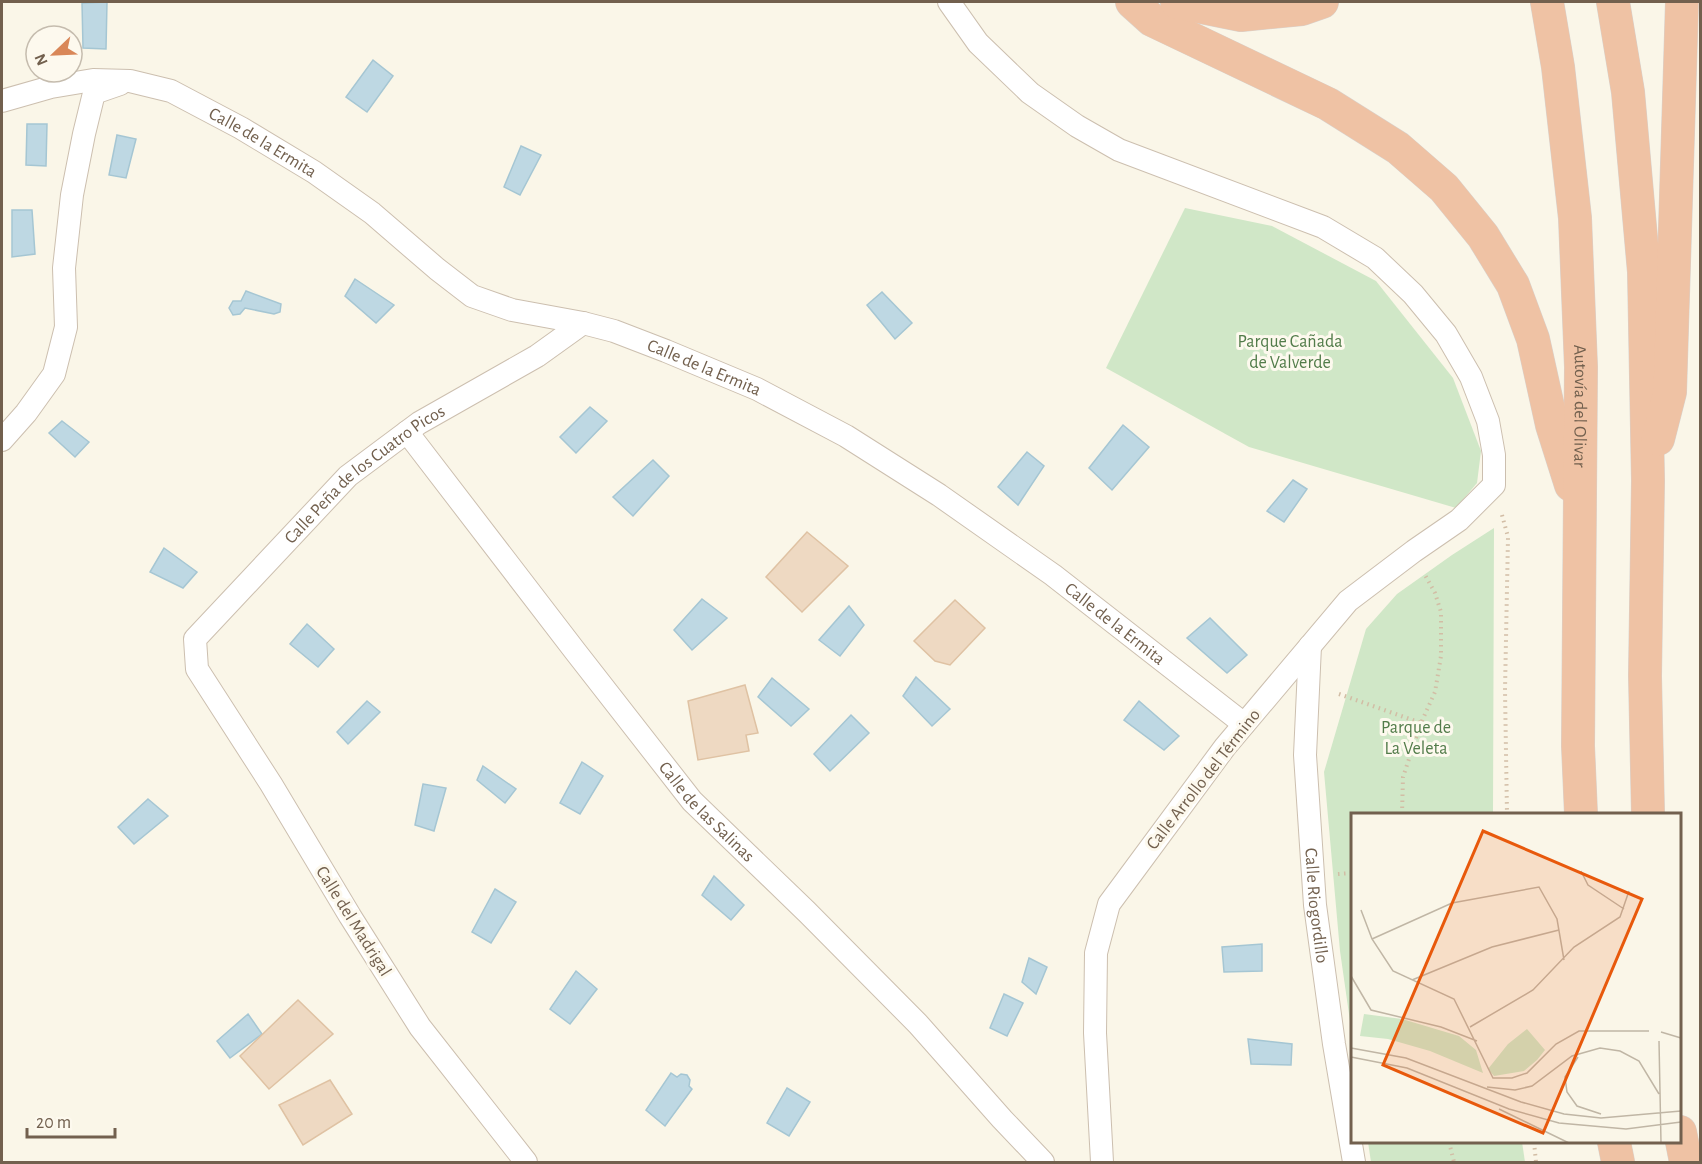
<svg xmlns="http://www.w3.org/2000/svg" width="1702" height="1164" viewBox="0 0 1702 1164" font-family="'Alegreya Sans',sans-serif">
  <rect width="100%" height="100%" fill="#faf6e8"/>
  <!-- green -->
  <g fill="#d0e7c7">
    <polygon points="1185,208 1272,226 1376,281 1453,378 1481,451 1477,483 1456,508 1249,447 1106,368"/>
    <polygon points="1494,528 1493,814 1352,814 1352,1035 1340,951 1324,772 1366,629 1397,594 1452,555"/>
    <polygon points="1368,1142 1522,1142 1525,1162 1371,1162"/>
  </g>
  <!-- water -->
  <g fill="#bed8e3" stroke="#a5c6d3" stroke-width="1.5">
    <polygon points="107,2 106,49 83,48 82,3"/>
    <polygon points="373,60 393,76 367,112 346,97"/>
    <polygon points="27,124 47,124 46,166 26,165"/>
    <polygon points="117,135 136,139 126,178 109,175"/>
    <polygon points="521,146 541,155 520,195 504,187"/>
    <polygon points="12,210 32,210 35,254 12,257"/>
    <polygon points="355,279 394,305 376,323 345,296"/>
    <polygon points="246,291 281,304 280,312 274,314 245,308 240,314 233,315 229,308 233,301 241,301"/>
    <polygon points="882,292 912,323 895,339 867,305"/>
    <polygon points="590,407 607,421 576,453 560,437"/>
    <polygon points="62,421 89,442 75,457 49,433"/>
    <polygon points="1123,425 1149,447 1112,490 1089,468"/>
    <polygon points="1027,452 1044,466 1018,505 998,487"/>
    <polygon points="653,460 669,476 633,516 613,497"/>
    <polygon points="1293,480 1307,489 1284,522 1267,511"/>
    <polygon points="164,548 197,572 183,588 150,572"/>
    <polygon points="702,599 727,618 692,650 674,630"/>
    <polygon points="849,606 864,625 840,656 819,640"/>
    <polygon points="1210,618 1247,655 1227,673 1187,638"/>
    <polygon points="307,624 334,649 318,667 290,644"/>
    <polygon points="916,677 950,709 932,726 903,696"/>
    <polygon points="772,678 809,709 791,726 758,697"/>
    <polygon points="367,701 380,712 348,744 337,732"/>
    <polygon points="1139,701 1179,736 1164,750 1124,720"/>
    <polygon points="851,715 869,733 830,771 814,754"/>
    <polygon points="582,762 603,776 580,814 560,803"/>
    <polygon points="483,766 516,789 505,803 477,780"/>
    <polygon points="423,784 446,788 434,831 415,825"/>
    <polygon points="148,799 168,816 134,844 118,827"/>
    <polygon points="714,876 744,905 731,920 702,895"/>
    <polygon points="495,889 516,902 491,943 472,932"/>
    <polygon points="1262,944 1262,971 1224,972 1222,947"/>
    <polygon points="1029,958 1047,967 1036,994 1022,982"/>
    <polygon points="576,971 597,989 570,1024 550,1009"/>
    <polygon points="1004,994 1023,1003 1007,1036 990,1028"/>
    <polygon points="248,1014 262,1034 230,1058 217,1041"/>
    <polygon points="1248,1039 1292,1044 1291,1065 1251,1064"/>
    <polygon points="671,1073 677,1077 681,1074 687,1075 690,1080 689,1086 692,1089 665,1126 646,1110"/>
    <polygon points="787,1088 810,1102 789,1136 767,1123"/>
  </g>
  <!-- building -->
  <g fill="#eed9c2" stroke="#dfc2a3" stroke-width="1.5">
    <polygon points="807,532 848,566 802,612 766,577"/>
    <polygon points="955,600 985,628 950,665 935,661 914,641"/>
    <polygon points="745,685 758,733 746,735 749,751 698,760 688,701"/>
    <polygon points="298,1000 333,1034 269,1089 240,1056"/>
    <polygon points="330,1080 352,1114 303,1145 279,1105"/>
  </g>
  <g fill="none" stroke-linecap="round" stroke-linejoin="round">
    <!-- street casing -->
    <g stroke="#ccbfaf" stroke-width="24">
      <g id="street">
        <polyline points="949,2 978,43 1030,93 1077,126 1119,150 1323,227 1375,258 1413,294 1446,334 1471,377 1488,421 1494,455 1494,485 1459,520 1414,551 1348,601 1225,747 1109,904 1096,953 1095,1033 1102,1162"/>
        <path id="s1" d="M2,101L51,87L93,80L130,81L171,91L241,128L314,172L372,213L437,269L472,296L512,310L583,323L614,331L666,351L757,389L846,436L939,495L1053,575L1244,724"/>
        <path id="s2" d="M407,432L575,651L692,801L807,912L918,1024L1002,1119L1043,1162"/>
        <polyline points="2,440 26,413 54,374 66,327 64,268 72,195 84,134 94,93 120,84"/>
        <path id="s3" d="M1310,646L1305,755L1315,905L1334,1044L1354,1162"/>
        <path id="s4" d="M526,1162L420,1027L350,916L271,784L197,669L195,639L348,476L419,423L537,356L583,323"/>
      </g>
    </g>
    <!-- highway casing -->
    <g stroke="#d8d2cd" stroke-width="34">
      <g id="highway">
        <polyline points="1132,2 1152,20 1328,104 1398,148 1444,188 1483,236 1513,285 1533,339 1552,425 1571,485"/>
        <polyline points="1177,2 1241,15 1302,9 1322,2"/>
        <path id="s5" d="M1547,2L1558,67L1575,218L1581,367L1578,746L1581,814"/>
        <polyline points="1613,2 1628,92 1644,272 1648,481 1645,676 1648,814"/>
        <polyline points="1658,439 1670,392 1682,2"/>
        <polyline points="1680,1132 1686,1162"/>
        <polyline points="1614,1142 1618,1162"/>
      </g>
    </g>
    <!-- path -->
    <g stroke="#d2bda5" stroke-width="4" stroke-dasharray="1.5 4.5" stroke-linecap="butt">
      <polyline points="1502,515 1508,537 1505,690 1507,814"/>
      <polyline points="1339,694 1421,723"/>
      <polyline points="1402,814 1403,777 1421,723 1435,692 1441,656 1441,612 1435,593 1425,575"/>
      <polyline points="1338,874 1352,873"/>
      <polyline points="1449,1142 1454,1162"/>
      <polyline points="1534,1142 1536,1162"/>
    </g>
    <!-- street -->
    <use href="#street" stroke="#fff" stroke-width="22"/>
    <!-- highway -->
    <use href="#highway" stroke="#efc2a4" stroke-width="33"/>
  </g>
  <g text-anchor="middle" stroke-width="6" stroke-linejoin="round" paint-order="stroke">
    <!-- street labels -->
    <g font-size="18" fill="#72604e" stroke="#fdf9ee">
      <text dy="6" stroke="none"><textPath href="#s1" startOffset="278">Calle de la Ermita</textPath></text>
      <text dy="6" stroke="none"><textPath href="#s1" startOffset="782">Calle de la Ermita</textPath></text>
      <text dy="6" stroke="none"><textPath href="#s5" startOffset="406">Autovía del Olivar</textPath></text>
      <text dy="6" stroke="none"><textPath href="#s4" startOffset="861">Calle Peña de los Cuatro Picos</textPath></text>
      <text dy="6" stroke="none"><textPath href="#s1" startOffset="1268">Calle de la Ermita</textPath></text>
      <text transform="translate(1203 779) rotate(-52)" y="6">Calle Arrollo del Término</text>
      <text dy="6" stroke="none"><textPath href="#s2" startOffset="484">Calle de las Salinas</textPath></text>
      <text dy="6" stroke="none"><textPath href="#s3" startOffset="260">Calle Riogordillo</textPath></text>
      <text transform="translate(354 921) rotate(58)" y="6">Calle del Madrigal</text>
    </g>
    <!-- park labels -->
    <g font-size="18" fill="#527c4a" stroke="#fdf9ee">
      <text x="1290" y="347">Parque Cañada<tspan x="1290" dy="21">de Valverde</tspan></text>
      <text x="1416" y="733">Parque de<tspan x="1416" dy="21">La Veleta</tspan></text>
    </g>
  </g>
  <!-- overview -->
  <g transform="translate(1351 813)">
    <rect width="330" height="330" fill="#faf6e8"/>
    <path d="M13,201L51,206L108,223L125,237L132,260L79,238L37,226L9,223ZM176,216L194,237L186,247L173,258L143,263L137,256L157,231Z" fill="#d0e7c7"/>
    <path fill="none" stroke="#c0b6a5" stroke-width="1.5" d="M230,58L237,72L273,96M10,97L21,126L42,158L103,186L142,265H161L176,260L205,231L228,218H298M21,126L101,90L188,74L206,106L213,147M0,163L20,197L90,214L126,228M61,167L141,134L208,117M119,214L182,177L223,134L269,104L278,78M310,219L330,225M308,228L310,330M0,235L55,245L170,289L213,301L250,305L330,298M0,244L56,255L158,296L208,310L275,316L330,309M227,244L214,264L216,279L226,293L250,301M136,274L164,277L181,273L221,243L249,235L269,238L288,248L308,281M148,296L218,330"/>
    <path fill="#e8590c" fill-opacity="0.15" stroke="#e8590c" stroke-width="3" d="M132,18L291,86L192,320L32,252Z"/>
    <rect width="330" height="330" fill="none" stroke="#72604e" stroke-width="3"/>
  </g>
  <!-- border -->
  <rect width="1702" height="1164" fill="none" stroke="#72604e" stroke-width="6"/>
  <!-- north arrow -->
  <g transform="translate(54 54) rotate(247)"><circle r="28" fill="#fdf9ee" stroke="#c5bcae" stroke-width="1.5"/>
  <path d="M0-4.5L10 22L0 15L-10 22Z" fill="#d98758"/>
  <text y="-9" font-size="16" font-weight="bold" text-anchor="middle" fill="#72604e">N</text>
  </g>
  <!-- scale -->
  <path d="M27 1128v9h88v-9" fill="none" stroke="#72604e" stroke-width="3"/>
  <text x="36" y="1128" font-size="18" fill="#72604e" stroke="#fdf9ee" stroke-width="4.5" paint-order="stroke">20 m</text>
</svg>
